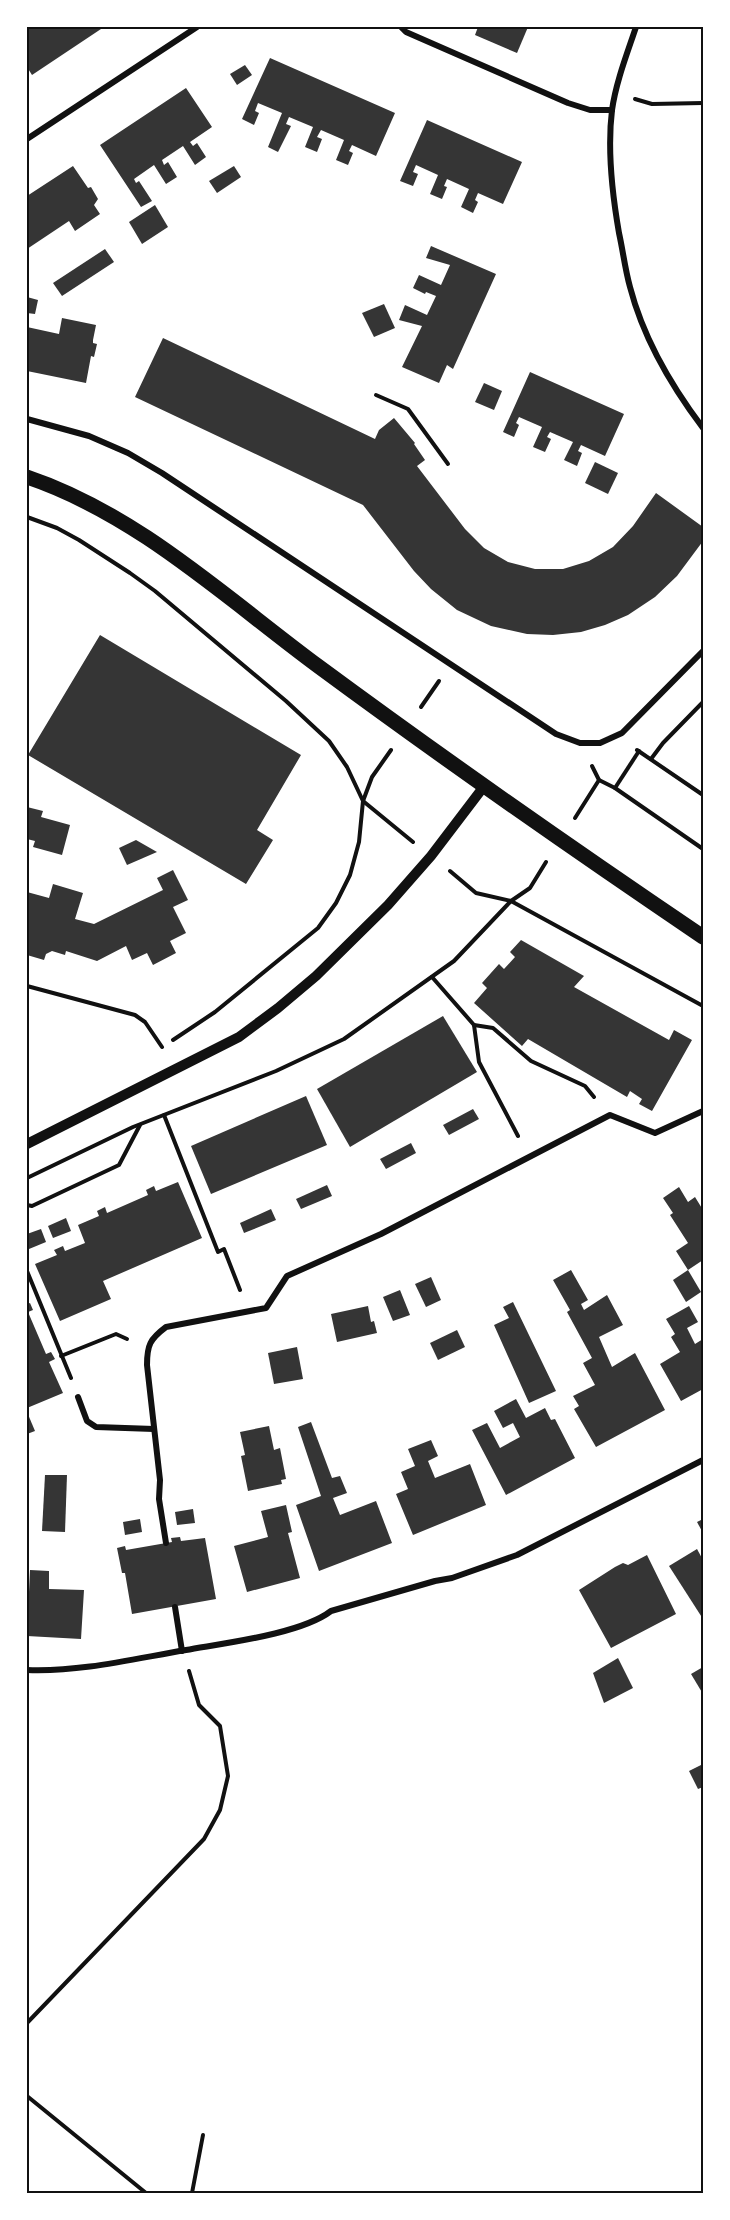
<svg xmlns="http://www.w3.org/2000/svg" width="730" height="2220" viewBox="0 0 730 2220" font-family="Commissioner,sans-serif">
  <rect width="100%" height="100%" fill="#fff"/>
  <!-- building -->
  <g fill="#353535">
    <polygon points="27,27 104,27 32,75 27,67"/>
    <polygon points="478,27 528,27 517,53 475,35"/>
    <polygon points="270,58 395,113 376,156 352,145 349,151 353,153 348,165 336,160 344,140 321,130 317,137 322,139 317,152 305,147 313,127 289,117 286,124 291,126 278,152 268,147 282,113 258,103 255,111 259,113 254,125 242,119"/>
    <polygon points="245,65 252,75 237,85 230,74"/>
    <polygon points="186,88 212,127 190,142 193,146 197,143 206,157 195,165 183,146 162,160 164,165 168,162 177,177 166,184 154,165 134,179 136,183 139,181 152,201 141,207 100,145"/>
    <polygon points="427,120 522,162 503,204 478,193 475,200 478,202 473,213 461,207 469,189 447,179 444,186 447,187 442,199 430,194 438,175 416,165 413,172 418,174 413,186 400,181"/>
    <polygon points="73,166 88,188 91,187 98,199 94,205 100,214 75,231 69,221 27,249 27,196"/>
    <polygon points="234,166 241,177 217,193 209,181"/>
    <polygon points="155,205 168,227 142,244 129,222"/>
    <polygon points="431,246 496,274 453,369 447,365 439,383 402,367 422,326 399,320 405,305 427,315 436,296 426,292 425,294 413,288 419,275 441,285 450,265 426,258"/>
    <polygon points="105,249 114,262 62,296 53,283"/>
    <polygon points="27,297 38,300 35,314 27,313"/>
    <polygon points="384,304 395,328 374,337 362,313"/>
    <polygon points="62,318 96,325 93,340 93,343 97,344 94,357 91,356 86,383 27,371 27,327 59,334"/>
    <polygon points="163,338 375,439 379,430 394,418 415,443 414,444 425,460 417,466 465,529 484,548 508,562 535,569 563,569 589,561 613,547 633,526 656,493 703,527 703,541 677,576 655,597 628,615 605,625 581,632 553,635 527,634 491,626 457,610 431,589 414,571 363,505 135,397"/>
    <polygon points="530,372 624,414 605,456 581,445 578,451 582,453 577,466 564,460 573,442 550,432 547,437 551,439 545,452 533,447 542,427 519,417 516,423 519,425 514,437 503,432"/>
    <polygon points="484,383 502,391 494,410 475,402"/>
    <polygon points="595,462 618,473 608,494 585,483"/>
    <polygon points="100,635 301,755 257,830 273,840 246,884 28,755"/>
    <polygon points="27,807 43,811 41,817 70,825 62,855 33,847 35,841 27,839"/>
    <polygon points="136,840 157,852 127,865 119,848"/>
    <polygon points="173,870 188,900 173,907 186,933 170,941 176,953 153,965 147,953 132,960 126,946 97,961 66,951 65,955 52,951 46,954 44,960 27,955 27,892 49,898 53,884 83,893 75,919 94,924 163,890 157,878"/>
    <polygon points="521,940 584,976 574,987 669,1040 674,1030 692,1040 652,1111 639,1104 642,1099 630,1091 627,1097 528,1039 522,1046 474,1003 487,988 482,983 499,964 504,969 515,957 510,952"/>
    <polygon points="443,1016 477,1072 350,1147 317,1089"/>
    <polygon points="306,1096 327,1145 211,1194 191,1146"/>
    <polygon points="473,1109 479,1119 449,1135 443,1125"/>
    <polygon points="411,1143 416,1153 386,1169 380,1159"/>
    <polygon points="178,1182 202,1238 103,1281 111,1299 60,1321 35,1264 57,1255 54,1250 63,1246 65,1251 85,1243 78,1225 99,1216 97,1211 105,1207 107,1213 148,1195 146,1190 154,1186 156,1191"/>
    <polygon points="327,1185 332,1196 301,1209 296,1199"/>
    <polygon points="679,1187 688,1202 695,1197 703,1210 703,1260 688,1270 676,1251 688,1243 670,1215 673,1213 663,1198"/>
    <polygon points="271,1209 276,1220 244,1233 240,1223"/>
    <polygon points="66,1218 71,1231 53,1238 48,1226"/>
    <polygon points="41,1229 46,1242 29,1249 27,1234"/>
    <polygon points="571,1270 588,1300 581,1304 584,1310 607,1295 623,1325 599,1337 612,1367 635,1353 665,1410 596,1447 574,1409 579,1406 573,1396 595,1385 583,1363 592,1358 567,1312 570,1310 553,1280"/>
    <polygon points="688,1270 701,1292 686,1302 673,1280"/>
    <polygon points="431,1277 441,1300 426,1307 415,1284"/>
    <polygon points="400,1290 410,1315 393,1321 383,1297"/>
    <polygon points="513,1302 556,1391 529,1403 494,1325 509,1318 503,1307"/>
    <polygon points="30,1303 33,1310 28,1312 46,1354 51,1352 55,1359 49,1362 63,1393 27,1408 27,1304"/>
    <polygon points="368,1306 371,1322 374,1321 377,1333 337,1342 331,1314"/>
    <polygon points="689,1306 698,1322 687,1328 695,1344 703,1339 703,1389 681,1401 660,1364 680,1352 671,1337 675,1334 666,1319"/>
    <polygon points="457,1330 465,1347 438,1360 430,1343"/>
    <polygon points="297,1347 303,1379 274,1384 268,1353"/>
    <polygon points="516,1399 526,1418 545,1408 551,1420 555,1419 575,1458 506,1495 472,1430 487,1423 500,1448 520,1437 513,1423 503,1428 494,1411"/>
    <polygon points="27,1412 35,1431 27,1434"/>
    <polygon points="311,1422 332,1478 340,1476 347,1493 333,1498 340,1515 376,1501 392,1543 319,1571 296,1505 321,1496 298,1427"/>
    <polygon points="269,1426 274,1450 280,1448 286,1479 281,1480 282,1484 248,1491 241,1456 245,1455 240,1432"/>
    <polygon points="431,1440 438,1456 428,1461 435,1478 470,1464 486,1505 413,1535 396,1494 408,1489 401,1472 415,1466 408,1449"/>
    <polygon points="45,1475 67,1475 65,1532 42,1531"/>
    <polygon points="286,1505 292,1532 288,1533 300,1578 247,1592 234,1546 268,1537 261,1511"/>
    <polygon points="193,1509 195,1523 177,1525 175,1512"/>
    <polygon points="140,1519 142,1532 125,1535 123,1522"/>
    <polygon points="703,1519 703,1533 697,1522"/>
    <polygon points="180,1537 181,1541 205,1538 216,1599 132,1614 125,1573 122,1573 117,1548 125,1546 126,1550 172,1542 171,1538"/>
    <polygon points="697,1549 703,1560 703,1619 669,1566"/>
    <polygon points="647,1555 676,1614 611,1648 579,1590 615,1567 623,1563 628,1565"/>
    <polygon points="30,1570 49,1571 49,1589 84,1590 81,1639 27,1636"/>
    <polygon points="618,1658 633,1688 604,1703 593,1673"/>
    <polygon points="703,1667 703,1694 691,1674"/>
    <polygon points="703,1764 703,1787 698,1789 689,1771"/>
  </g>
  <g fill="none" stroke-linecap="round" stroke-linejoin="round">
    <!-- path -->
    <g stroke="#111" stroke-width="4">
      <polyline points="635,99 652,104 703,103"/>
      <polyline points="376,395 408,409 448,464"/>
      <polyline points="27,517 57,528 79,540 130,573 155,591 286,701 329,741 347,767 363,801 413,842"/>
      <polyline points="421,707 439,681"/>
      <polyline points="637,750 703,795"/>
      <polyline points="651,759 663,743 703,702"/>
      <polyline points="592,766 599,780 615,788 703,849"/>
      <polyline points="615,788 639,751"/>
      <polyline points="575,818 599,780"/>
      <polyline points="450,871 476,893 511,901 703,1006"/>
      <polyline points="432,977 474,1025 479,1062 518,1136"/>
      <polyline points="27,986 135,1015 145,1022 162,1047"/>
      <polyline points="474,1025 493,1028 531,1061 585,1086 594,1097"/>
      <polyline points="173,1040 215,1012 318,928 336,903 350,875 359,842 363,801 372,777 391,750"/>
      <polyline points="164,1115 218,1252 224,1249 240,1290"/>
      <polyline points="27,1178 133,1127 276,1071 344,1039 454,961 511,901 530,888 546,862"/>
      <polyline points="27,1205 32,1206 119,1165 140,1125"/>
      <polyline points="27,1271 71,1378"/>
      <polyline points="61,1356 116,1334 127,1339"/>
      <polyline points="27,2023 204,1839 220,1810 228,1776 220,1726 199,1705 189,1671"/>
      <polyline points="27,2096 146,2193"/>
      <polyline points="192,2193 203,2135"/>
    </g>
    <!-- minor -->
    <g stroke="#111" stroke-width="6">
      <polyline points="401,27 406,32 568,103 590,110 612,110"/>
      <path d="M636,27C627,54 616,82 612,110C607,151 612,193 619,233C623,251 625,269 630,287C643,337 672,387 703,428"/>
      <polyline points="27,139 197,27"/>
      <polyline points="27,419 89,436 128,453 162,473 556,734 580,743 600,743 622,733 703,651"/>
      <polyline points="78,1397 87,1421 96,1427 154,1429"/>
      <path d="M166,1543L159,1499L160,1480L147,1365C147,1345 150,1339 166,1327L266,1308L287,1276L381,1234L610,1115L655,1133L703,1111"/>
      <polyline points="175,1607 182,1651"/>
      <path d="M27,1670C81,1672 133,1659 186,1650C225,1643 301,1634 331,1611L435,1581L452,1578L517,1555L703,1460"/>
    </g>
    <!-- tertiary -->
    <polyline stroke="#111" stroke-width="10" points="27,1144 239,1037 278,1008 316,976 388,905 431,856 485,785"/>
    <!-- primary -->
    <path stroke="#111" stroke-width="15" d="M27,477C137,514 226,598 318,666C444,759 573,849 703,937"/>
  </g>
  <!-- border -->
  <rect width="730" height="2220" fill="none" stroke="#ffffff" stroke-width="57"/>
  <rect x="28" y="28" width="674" height="2164" fill="none" stroke="#111" stroke-width="2"/>
</svg>
